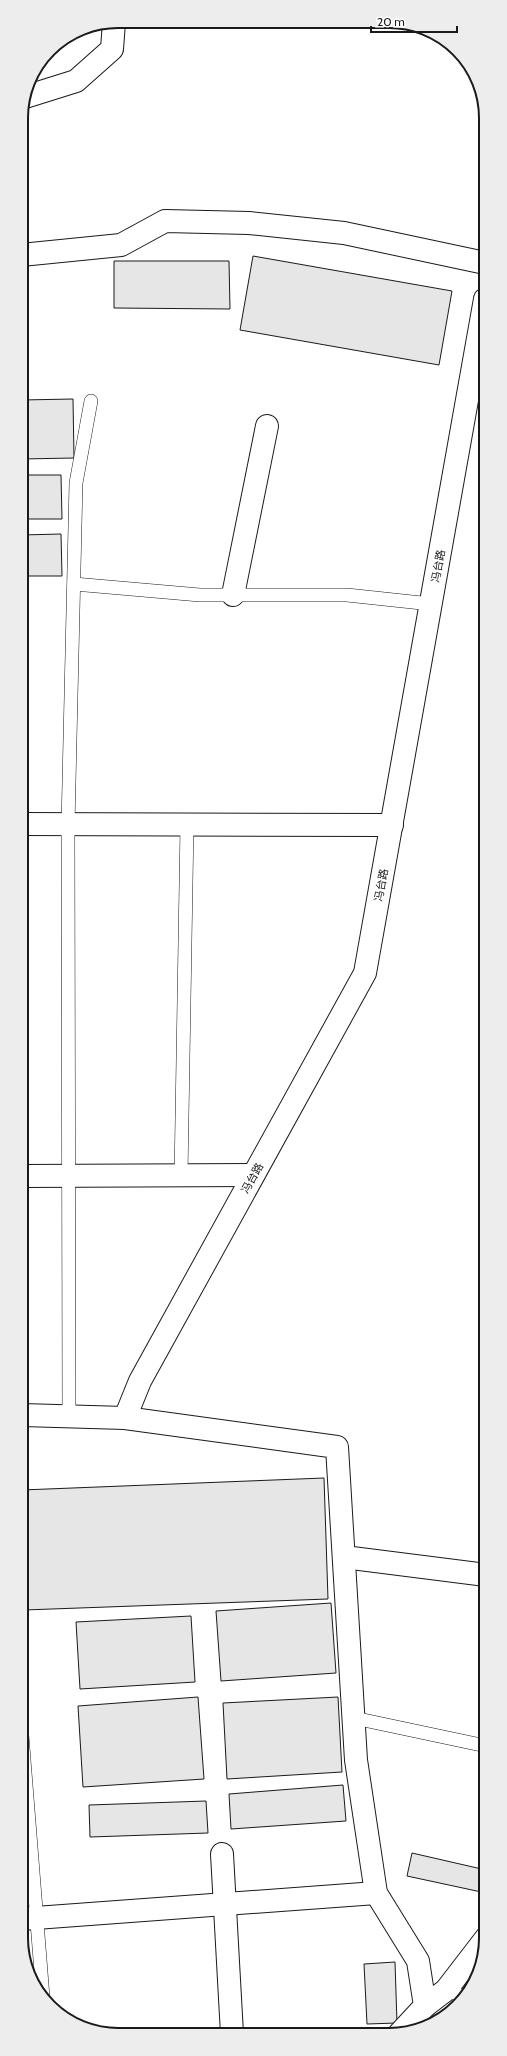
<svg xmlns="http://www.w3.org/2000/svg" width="507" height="2056" viewBox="0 0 507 2056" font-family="Cabin,'Noto Sans SC',sans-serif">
  <rect width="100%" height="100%" fill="#fff"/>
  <!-- building -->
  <g fill="#e6e6e6" stroke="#1a1a1a">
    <polygon points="253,256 452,291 439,365 240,330"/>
    <polygon points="114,261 229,261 230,309 114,308"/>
    <polygon points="73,399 74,458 21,459 21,400"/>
    <polygon points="21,475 61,475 62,519 21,519"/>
    <polygon points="485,496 485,518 480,517"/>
    <polygon points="61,534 62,576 21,576 21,535"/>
    <polygon points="324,1478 328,1599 24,1610 22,1490"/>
    <polygon points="331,1603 336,1673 221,1681 216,1611"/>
    <polygon points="191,1616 195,1682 80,1689 76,1622"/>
    <polygon points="198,1697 204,1779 83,1787 78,1706"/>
    <polygon points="338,1697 342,1772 227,1779 223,1703"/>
    <polygon points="343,1785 346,1821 231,1829 229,1794"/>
    <polygon points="206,1801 208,1833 90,1837 89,1805"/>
    <polygon points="412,1853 486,1870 486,1893 407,1876"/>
    <polygon points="395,1962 397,2023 367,2024 364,1964"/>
  </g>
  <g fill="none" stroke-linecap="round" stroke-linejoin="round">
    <!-- service casing -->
    <g stroke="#1a1a1a" stroke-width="14">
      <g id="service">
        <polyline points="74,584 200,595 347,595 431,604"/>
        <polyline points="181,1176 187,825"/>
        <polyline points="69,1415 68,825 76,483 91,401"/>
        <polyline points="354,1718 486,1746"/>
        <polyline points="22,1735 43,1997"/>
        <polyline points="446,1990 465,1997"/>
      </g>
    </g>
    <!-- minor casing -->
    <g stroke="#1a1a1a" stroke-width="24">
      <g id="minor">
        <polyline points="25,97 76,81 112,49 114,22"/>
        <polyline points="21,255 121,245 165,221 249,223 344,233 485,263"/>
        <polyline points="233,595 267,426"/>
        <polyline points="21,824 392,825"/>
        <polyline points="22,1176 253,1175"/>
        <polyline points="22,1415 125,1418 337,1447 356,1760 376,1893 418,1961 425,2006 399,2034"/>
        <polyline points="125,1418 140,1381 365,973 485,299"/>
        <polyline points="344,1557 486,1575"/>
        <polyline points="222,1854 232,2034"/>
        <polyline points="22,1919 376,1893"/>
        <polyline points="425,2006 446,1990 486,1938"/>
      </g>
    </g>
    <!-- service -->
    <use href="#service" stroke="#fff" stroke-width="13"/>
    <!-- minor -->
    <use href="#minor" stroke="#fff" stroke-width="22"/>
  </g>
  <g text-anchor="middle" stroke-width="3" stroke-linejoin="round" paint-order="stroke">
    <!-- street labels -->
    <g font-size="11" fill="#1a1a1a" stroke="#fff">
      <text transform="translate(438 566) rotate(-80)" y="4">冯台路</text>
      <text transform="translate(381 885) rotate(-80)" y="4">冯台路</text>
      <text transform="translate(252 1178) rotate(-61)" y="4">冯台路</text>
    </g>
  </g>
  <!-- crop -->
  <path d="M0 0H507V2056H0ZM118 28H389A90 90 0 0 1 479 118V1938A90 90 0 0 1 389 2028H118A90 90 0 0 1 28 1938V118A90 90 0 0 1 118 28Z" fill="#ededed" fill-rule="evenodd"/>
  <path fill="none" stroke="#1a1a1a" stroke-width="2" d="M118 28H389A90 90 0 0 1 479 118V1938A90 90 0 0 1 389 2028H118A90 90 0 0 1 28 1938V118A90 90 0 0 1 118 28Z"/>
  <!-- scale -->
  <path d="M371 26v6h86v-6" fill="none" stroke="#1a1a1a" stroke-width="2"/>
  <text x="377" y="26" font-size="12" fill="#1a1a1a" stroke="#ffffff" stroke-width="3" paint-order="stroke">20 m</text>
</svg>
